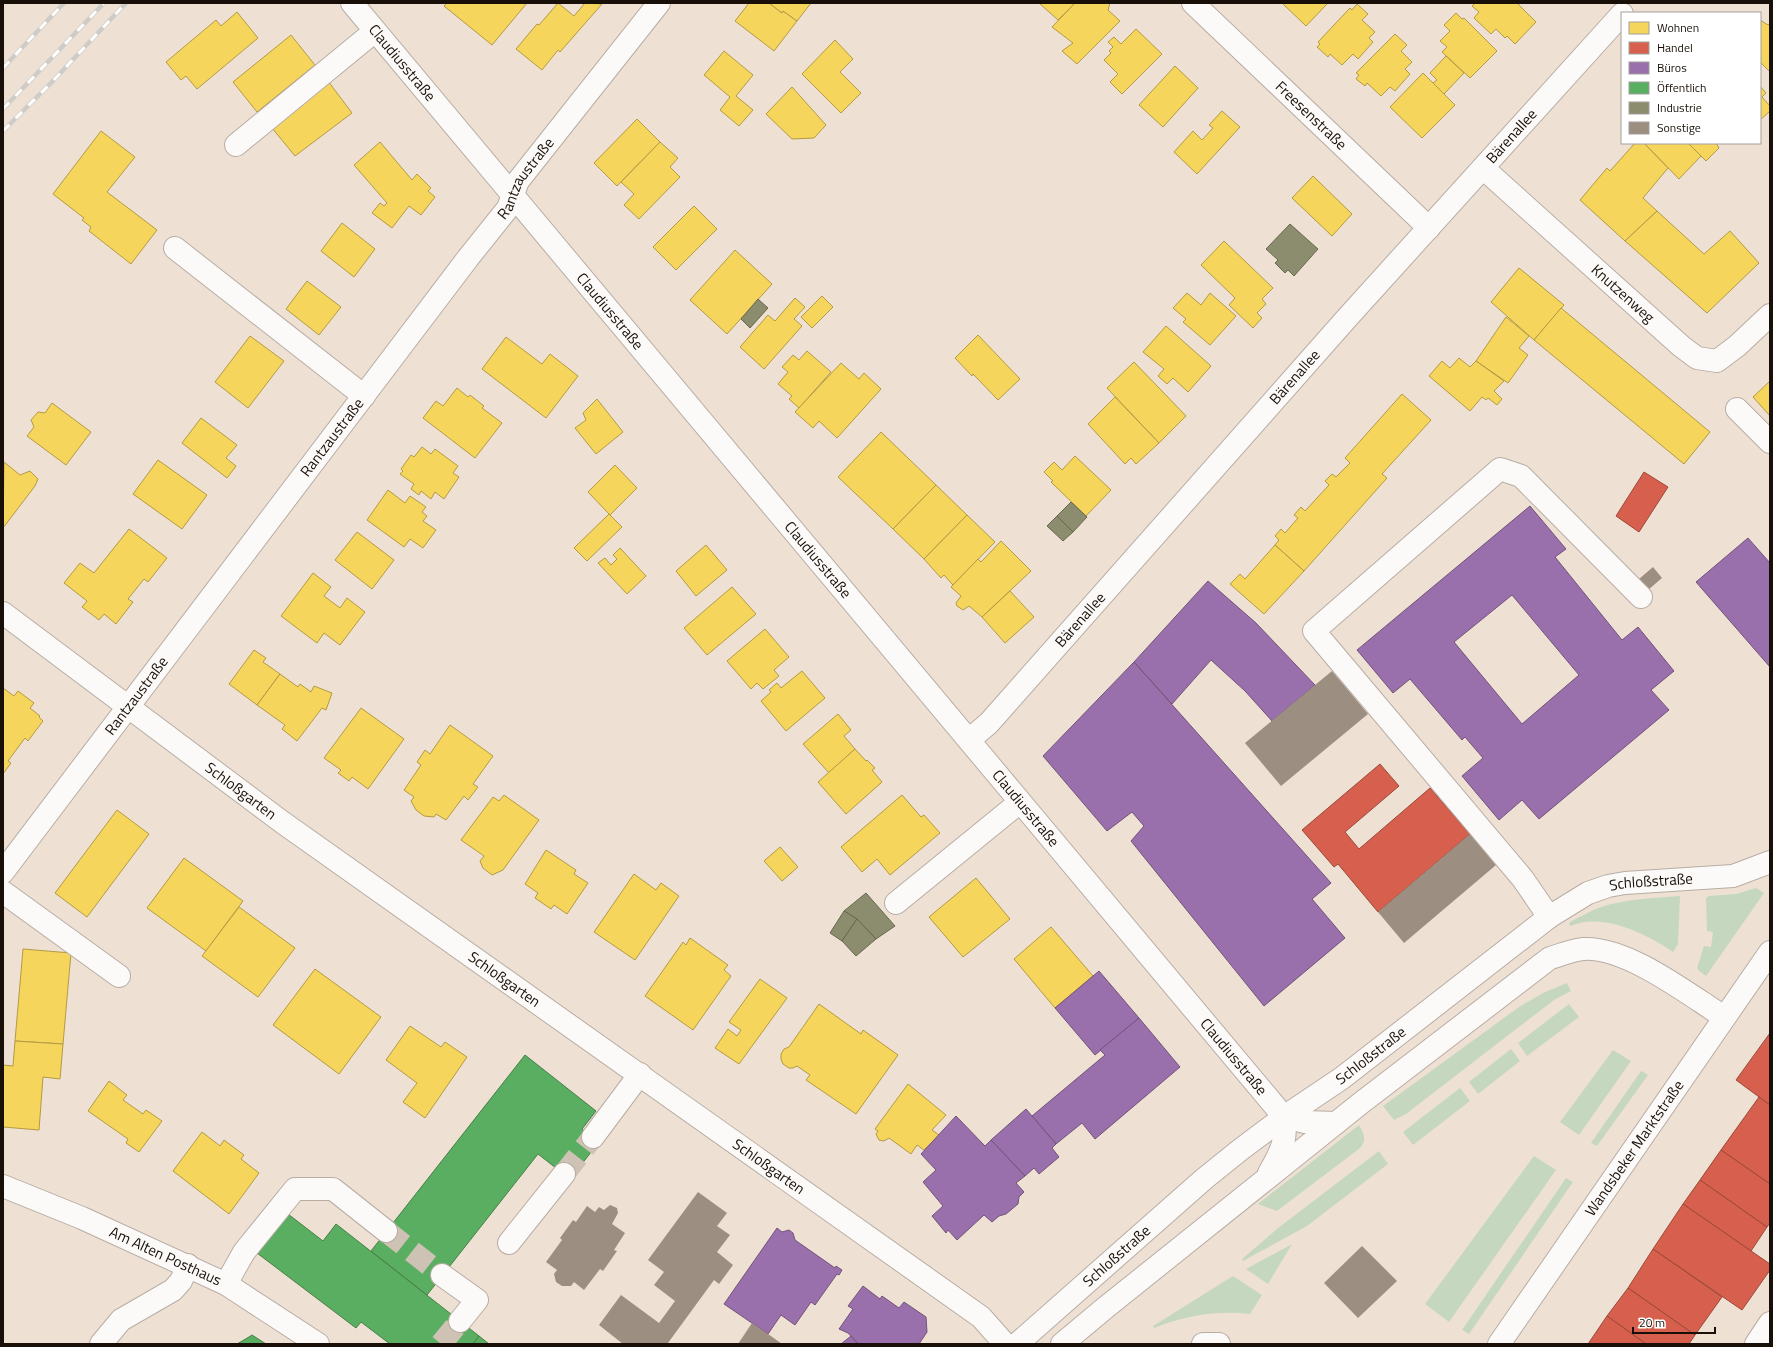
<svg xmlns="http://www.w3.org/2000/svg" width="1773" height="1347" viewBox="0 0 1773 1347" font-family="'Titillium Web',sans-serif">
  <rect width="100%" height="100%" fill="#eee1d4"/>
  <!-- green -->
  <g fill="#c6d7bf">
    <polygon points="1756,888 1764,893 1706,976 1698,970 1697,968 1704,946 1711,947 1713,932 1707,931 1706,898 1709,896 1736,894"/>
    <path d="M1680,896L1678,944L1673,952C1647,934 1602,912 1571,926L1569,924L1570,922C1580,917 1590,911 1601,907C1626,899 1653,898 1680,896Z"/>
    <polygon points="1567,983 1571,991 1554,1000 1406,1114 1394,1120 1383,1106 1519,1007 1543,993"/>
    <polygon points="1569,1004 1579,1017 1527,1056 1518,1043"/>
    <polygon points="1511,1049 1520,1061 1478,1094 1469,1082"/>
    <polygon points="1613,1050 1631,1061 1579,1135 1560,1122"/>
    <polygon points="1641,1071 1648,1075 1597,1146 1591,1143"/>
    <polygon points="1460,1088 1470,1101 1413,1145 1403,1132"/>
    <path d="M1359,1125C1364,1133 1367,1140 1360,1148L1277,1211L1258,1204Z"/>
    <polygon points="1379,1151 1388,1164 1307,1226 1243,1261 1242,1259 1278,1228"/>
    <polygon points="1534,1156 1556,1170 1449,1322 1425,1304"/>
    <polygon points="1566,1178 1573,1182 1469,1334 1462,1330"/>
    <polygon points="1292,1244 1268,1284 1246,1269"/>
    <path d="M1233,1276L1262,1295L1250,1314C1216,1310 1185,1316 1154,1328L1153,1326Z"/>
  </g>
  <!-- homes -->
  <g fill="#f6d55c" stroke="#b39a43">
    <polygon points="447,3 527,3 492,45 444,6"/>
    <polygon points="558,3 574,16 585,3 602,4 560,52 558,50 542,70 516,49 537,24 539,25"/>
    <polygon points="749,3 769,3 782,13 783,11 797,21 774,51 735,21"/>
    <polygon points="769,3 811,3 797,21 783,11 782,13"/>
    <polygon points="1039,3 1075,3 1058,20"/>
    <polygon points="1075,3 1110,3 1108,10 1120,21 1077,64 1062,51 1073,43 1052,27"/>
    <polygon points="1282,3 1328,3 1306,26"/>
    <polygon points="1475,3 1517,3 1536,22 1515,44 1507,36 1505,38 1496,29 1491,34 1474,18 1479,12 1472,6"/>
    <polygon points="1357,4 1368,14 1362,20 1375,32 1369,38 1373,42 1358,59 1353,54 1342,65 1330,54 1328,57 1317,47 1320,44 1318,42 1350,8 1352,10"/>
    <polygon points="237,12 258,38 197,89 186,76 181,80 166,62 216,20 221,26"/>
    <polygon points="1456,13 1462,19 1464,18 1497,51 1470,78 1442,52 1447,47 1440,41 1450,31 1444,25"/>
    <polygon points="1762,21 1766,24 1770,25 1770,72 1760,62 1760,22"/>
    <polygon points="1136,29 1162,54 1122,94 1110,82 1118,74 1104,60 1111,53 1109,51 1113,47 1108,42 1114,37 1121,44"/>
    <polygon points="1395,34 1407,45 1401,51 1412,62 1405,69 1410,74 1395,91 1390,87 1381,96 1367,83 1365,86 1356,79 1359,75 1356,73"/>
    <polygon points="291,35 315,65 257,112 233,82"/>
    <polygon points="835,40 853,59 840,72 861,93 841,113 802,74"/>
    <polygon points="724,51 753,75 736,96 753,110 739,126 720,110 730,97 704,75"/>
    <polygon points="1446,56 1464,73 1444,94 1433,83 1437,80 1430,73"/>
    <polygon points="1175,66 1198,88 1163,127 1139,105"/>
    <polygon points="1423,73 1455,105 1422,138 1390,107"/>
    <polygon points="328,81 352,113 295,156 272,128"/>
    <polygon points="1760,86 1766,93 1762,97 1770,106 1770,111 1760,120"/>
    <polygon points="792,87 826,125 814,138 792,139 766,114"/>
    <polygon points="1222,111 1240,127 1197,174 1174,152 1193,131 1202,140 1213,128 1209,125"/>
    <polygon points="637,119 660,142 617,186 594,163"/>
    <polygon points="101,131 135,157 107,192 157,230 131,264 89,231 91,227 82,220 84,218 53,194"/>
    <polygon points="380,142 412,180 417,174 431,188 428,191 435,197 421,215 409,206 392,228 372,213 380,203 384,206 387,203 354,165"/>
    <polygon points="660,142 678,158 670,167 680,177 639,219 624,205 634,194 621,182"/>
    <polygon points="1635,143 1644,143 1668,168 1643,198 1657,211 1625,241 1580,200 1607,168 1610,171"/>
    <polygon points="1644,143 1688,143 1701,156 1679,179"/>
    <polygon points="1688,143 1716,143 1719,148 1706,161"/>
    <polygon points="1313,176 1352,214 1332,236 1292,198"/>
    <polygon points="694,206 717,229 676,270 653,247"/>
    <polygon points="1657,211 1704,254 1730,231 1759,263 1707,313 1625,241"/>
    <polygon points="342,223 375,249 354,277 321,251"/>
    <polygon points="1224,241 1273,288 1262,299 1266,304 1257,313 1262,318 1253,328 1229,305 1235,298 1201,265"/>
    <polygon points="735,250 772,284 727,334 690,300"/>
    <polygon points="1519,268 1564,305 1534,340 1491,302"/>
    <polygon points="307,281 341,307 319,335 286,309"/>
    <polygon points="1187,293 1201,305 1210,293 1236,316 1210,345 1183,322 1186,319 1173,308"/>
    <polygon points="822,296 833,307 812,328 801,317"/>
    <polygon points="795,298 805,307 794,319 802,326 764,369 740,347 768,315 775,321"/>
    <polygon points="1561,308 1710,432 1684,464 1534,340"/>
    <polygon points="1506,317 1529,336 1519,348 1528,355 1508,383 1476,361"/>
    <polygon points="1166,326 1211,366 1188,392 1173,378 1167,384 1158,376 1164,369 1143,352"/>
    <polygon points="978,335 1020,379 998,400 973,374 972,376 955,358"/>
    <polygon points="250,336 284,361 248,408 215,382"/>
    <polygon points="506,337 542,364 550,354 578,376 546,418 482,369"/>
    <polygon points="807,351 831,372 799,408 789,399 792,396 778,384 788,372 782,367 793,355 799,360"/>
    <polygon points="1459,358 1470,367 1476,361 1504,381 1494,391 1502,399 1497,405 1488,398 1486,400 1482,397 1470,411 1429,376 1442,361 1450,368"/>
    <polygon points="1134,362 1186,416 1159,443 1107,388"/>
    <polygon points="841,363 859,379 864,373 881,389 837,438 819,421 813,428 795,412"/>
    <polygon points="1770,381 1770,416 1753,397"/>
    <polygon points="457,388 468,397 470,395 484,406 482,408 502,423 475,458 423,418 436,401 443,406"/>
    <polygon points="1402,394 1431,420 1382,474 1387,478 1304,571 1275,545 1279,540 1275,536 1281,529 1285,533 1298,518 1294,515 1301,507 1305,511 1329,485 1325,481 1332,474 1336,477 1350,463 1345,458"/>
    <polygon points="1115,397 1159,443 1136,464 1131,458 1125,464 1088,424"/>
    <polygon points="597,399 623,432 596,454 575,428 586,420 583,413"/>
    <polygon points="52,403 91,432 66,465 27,436 34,427 31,420 38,412 45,413"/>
    <polygon points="201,418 237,445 226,458 236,466 227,478 182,443"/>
    <polygon points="881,432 936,485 893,529 838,477"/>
    <polygon points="422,447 431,454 435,449 458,466 453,473 459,477 444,499 435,492 431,499 421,491 419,495 411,489 414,484 400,474 403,471 401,469 411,455 414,457"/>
    <polygon points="1075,456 1111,490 1086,516 1051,482 1053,481 1044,472 1054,462 1062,470"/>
    <polygon points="158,460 207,495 182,529 133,494"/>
    <polygon points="4,462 20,475 30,471 38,479 35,486 3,528"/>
    <polygon points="615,465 637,488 610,515 588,492"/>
    <polygon points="936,485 967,515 924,559 893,529"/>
    <polygon points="388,490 405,503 410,496 426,507 422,512 427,516 423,521 436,530 423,548 410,539 404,547 367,520"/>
    <polygon points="609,514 622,527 587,561 574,548"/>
    <polygon points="967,515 995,542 953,585 944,575 941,578 924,559"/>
    <polygon points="129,529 167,558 148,582 144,579 128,599 133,602 116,624 104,614 99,620 82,607 87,601 64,583 80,563 94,573"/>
    <polygon points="357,532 394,560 372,589 335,560"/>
    <polygon points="1001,541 1031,571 982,617 969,606 963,610 957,606 956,603 961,596 951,587 978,559 981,562"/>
    <polygon points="706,545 727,570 696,596 676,571"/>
    <polygon points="1275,545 1304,571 1264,614 1230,584 1240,574 1245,579"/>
    <polygon points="620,548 646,576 627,594 598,563 605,558 611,565 617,559 613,555"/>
    <polygon points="313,573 331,587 324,596 340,608 347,598 365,612 340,645 324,633 317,643 281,616"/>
    <polygon points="732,587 756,614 707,655 684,628"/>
    <polygon points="1010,591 1034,617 1005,643 982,617"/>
    <polygon points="765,629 789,657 774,670 779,676 763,689 757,683 751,689 727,661"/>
    <polygon points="254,650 266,658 263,662 280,674 257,705 229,684"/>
    <polygon points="802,671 825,698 786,731 761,701 771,692 769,690 777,683 781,688"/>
    <polygon points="280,674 298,687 300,684 311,692 314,686 332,693 326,710 322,708 297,741 282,729 285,725 257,705"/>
    <polygon points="3,688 14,696 18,691 34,703 30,708 40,716 39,717 43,721 28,741 25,738 8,761 11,763 3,774"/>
    <polygon points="361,708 404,739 368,789 352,777 349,781 338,773 341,770 324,758"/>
    <polygon points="838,714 851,730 844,736 855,749 829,773 803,744"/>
    <polygon points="450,725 493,756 473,784 478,787 468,800 464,796 446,820 436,814 434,817 424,816 416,810 411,801 414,797 404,790 421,765 417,762 425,750 430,754"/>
    <polygon points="855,749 866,761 867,760 875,768 872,770 882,782 846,814 818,782"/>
    <polygon points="504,795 539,820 503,870 492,875 483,868 480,861 484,856 461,840 493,797 499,801"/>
    <polygon points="902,795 921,817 924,815 940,833 890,875 877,859 862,872 841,847"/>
    <polygon points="117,810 149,834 87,917 55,893"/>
    <polygon points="780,847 798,867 782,881 764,861"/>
    <polygon points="546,850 576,870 574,874 588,883 567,914 554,905 551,909 535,898 538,893 525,884"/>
    <polygon points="184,858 243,901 206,951 147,908"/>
    <polygon points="634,874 656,890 661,883 679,896 635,960 594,932"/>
    <polygon points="976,878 1010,919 963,957 929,917"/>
    <polygon points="239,907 295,948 258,997 202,956"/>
    <polygon points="1051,927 1093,976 1055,1008 1014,959"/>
    <polygon points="690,938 728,965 724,970 731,976 693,1030 645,996 683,942 686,945"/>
    <polygon points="23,949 71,953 63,1044 15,1041"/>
    <polygon points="315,969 381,1017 339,1074 273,1025"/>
    <polygon points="760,979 787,998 739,1064 715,1048 728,1029 737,1036 741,1030 729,1022"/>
    <polygon points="819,1004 861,1034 863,1030 898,1055 856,1114 806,1080 810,1075 797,1066 793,1068 789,1068 783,1064 781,1059 781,1054 784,1049 789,1047"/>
    <polygon points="410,1026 441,1047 445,1042 467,1057 425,1118 403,1102 417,1083 386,1060"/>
    <polygon points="15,1041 63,1044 60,1079 43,1077 39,1130 3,1127 3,1065 13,1066"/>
    <polygon points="109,1081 127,1095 123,1100 143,1114 146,1110 162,1121 139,1152 126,1143 128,1139 88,1111"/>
    <polygon points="908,1084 946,1115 932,1130 939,1135 924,1150 917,1145 911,1154 889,1138 884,1141 879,1140 876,1134 878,1131 875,1129"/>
    <polygon points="202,1132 220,1146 224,1140 244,1155 241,1159 259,1173 229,1214 173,1171"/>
  </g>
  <!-- shops -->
  <g fill="#d6604d" stroke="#9d4838">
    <polygon points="1644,472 1668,487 1639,532 1616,516"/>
    <polygon points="1380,764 1399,786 1345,832 1359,849 1430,788 1470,834 1378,912 1338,864 1334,867 1302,830"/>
    <polygon points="1770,1033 1770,1105 1736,1080"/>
    <polygon points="1759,1097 1770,1105 1770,1184 1721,1150"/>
    <polygon points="1721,1150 1770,1184 1770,1223 1767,1227 1700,1180"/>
    <polygon points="1700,1180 1767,1227 1751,1251 1683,1204"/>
    <polygon points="1683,1204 1770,1264 1770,1270 1742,1310 1653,1249"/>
    <polygon points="1653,1249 1722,1297 1695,1335 1628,1288"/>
    <polygon points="1628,1288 1695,1335 1689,1344 1646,1344 1607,1316"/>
    <polygon points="1607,1316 1646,1344 1588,1344"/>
  </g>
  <!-- offices -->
  <g fill="#9970ab" stroke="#72537a" fill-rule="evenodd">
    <path d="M1530,506L1566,549L1555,557L1622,640L1638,627L1674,671L1651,690L1669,710L1539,819L1522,800L1499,820L1462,776L1483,758L1465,737L1462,740L1410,679L1393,693L1357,650ZM1512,595L1579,675L1522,724L1454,642Z"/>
    <polygon points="1748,538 1770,563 1770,667 1696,582"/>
    <polygon points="1208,581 1256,623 1315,685 1272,721 1245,691 1211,660 1172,704 1134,662"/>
    <polygon points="1134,662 1331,883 1312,899 1345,938 1264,1006 1131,841 1144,826 1132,812 1107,831 1043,756"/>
    <polygon points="1099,971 1139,1018 1095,1055 1055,1008"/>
    <polygon points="1139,1018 1180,1067 1095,1139 1082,1123 1056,1144 1032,1116 1105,1055 1100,1050"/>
    <polygon points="1026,1109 1056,1144 1052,1148 1059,1157 1039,1174 1034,1168 1025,1176 991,1140"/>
    <polygon points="956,1116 985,1146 991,1140 1025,1176 1016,1183 1024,1192 1019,1197 1018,1204 1006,1214 999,1216 992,1222 984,1215 957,1240 948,1230 946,1233 932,1216 943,1206 923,1182 936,1170 921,1154"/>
    <polygon points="777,1228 782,1232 789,1230 793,1233 795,1240 835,1268 836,1266 842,1270 839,1275 837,1274 815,1305 811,1302 795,1325 781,1315 768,1334 724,1304"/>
    <polygon points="863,1286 880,1299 882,1296 899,1308 904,1302 926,1317 927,1332 919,1344 858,1344 848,1333 839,1329 853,1309 848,1306"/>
    <polygon points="851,1336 858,1344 841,1344"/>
  </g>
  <!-- public -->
  <g fill="#5aae61" stroke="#467f46">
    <polygon points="525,1055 596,1111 582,1129 599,1142 570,1179 538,1154 427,1295 371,1251"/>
    <polygon points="288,1214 323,1241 336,1224 479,1336 473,1344 390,1344 361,1322 356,1328 257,1253"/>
    <polygon points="252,1335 266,1344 237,1344 249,1337"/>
    <polygon points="479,1336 489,1344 473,1344"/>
  </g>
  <!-- industry -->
  <g fill="#8c8c6e" stroke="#69674f">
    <polygon points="1290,224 1318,249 1294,276 1288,270 1285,273 1275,263 1278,260 1266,249"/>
    <polygon points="758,299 768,308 750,328 741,319"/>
    <polygon points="1071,502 1087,517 1073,532 1057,516"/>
    <polygon points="1057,516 1073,532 1063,541 1047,526"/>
    <polygon points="866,893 895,926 876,939 857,919 844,911"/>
    <polygon points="844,911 857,919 842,941 830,933"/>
    <polygon points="857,919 876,939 856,956 842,941"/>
  </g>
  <!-- building -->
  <g fill="#9c8e80">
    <polygon points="1653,567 1662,578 1648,590 1639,579"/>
    <polygon points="1332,671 1368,714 1281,786 1245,743"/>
    <polygon points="1470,834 1496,865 1404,943 1378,912"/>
    <polygon points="698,1192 727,1213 717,1226 730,1235 717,1252 733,1265 719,1284 714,1280 668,1343 670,1344 623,1344 599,1325 621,1295 659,1323 675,1301 654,1285 664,1272 648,1260"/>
    <polygon points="610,1205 617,1208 618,1213 612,1224 625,1233 614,1250 617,1251 603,1271 600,1269 584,1290 574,1282 571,1286 562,1286 556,1282 554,1274 557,1270 546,1262 562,1240 560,1238 573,1220 576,1222 587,1206 595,1212 599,1207 604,1210"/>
    <polygon points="1362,1246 1397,1281 1358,1318 1324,1283"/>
    <polygon points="752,1323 768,1334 782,1344 738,1344"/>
  </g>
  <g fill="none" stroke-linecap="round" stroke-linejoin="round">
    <!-- minor-tunnel -->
    <g stroke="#cec2b5" stroke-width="22" stroke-dasharray="22 11" stroke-linecap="butt">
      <polyline points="564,1174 593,1137"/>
      <polyline points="386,1231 442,1275"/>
      <polyline points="441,1344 460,1321"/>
    </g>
    <!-- minor casing -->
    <g stroke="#b8ada4" stroke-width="24">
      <g id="minor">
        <path id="s1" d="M352,3L1284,1117"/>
        <path id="s2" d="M1193,3L1429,228"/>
        <polyline points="236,145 375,31"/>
        <path id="s3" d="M1483,168L1681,346L1697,358L1717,361L1737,346L1770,315"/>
        <polyline points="175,248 364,396"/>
        <polyline points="1737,409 1770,442"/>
        <path id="s4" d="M3,613L282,822L981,1317L1005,1344"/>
        <path id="s5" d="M969,740L989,723L1347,318L1622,14"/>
        <path id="s6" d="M3,872L468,258L508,208L518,181L659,3"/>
        <polyline points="3,892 119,976"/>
        <polyline points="896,903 1020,802"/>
        <polyline points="1549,917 1523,879 1314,631 1500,469 1521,476 1641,597"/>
        <polyline points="593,1137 640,1074"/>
        <path id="s7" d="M3,1186L82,1218L226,1284L318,1344"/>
        <polyline points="509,1243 564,1174"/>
        <polyline points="442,1275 477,1300 460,1321"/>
        <polyline points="226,1284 244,1252 295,1189 333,1189 386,1231"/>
        <polyline points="101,1344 121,1320 173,1290 181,1281 188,1265"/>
        <polyline points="1203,1344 1219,1344"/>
        <polyline points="1756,1344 1770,1323"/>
      </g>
    </g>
    <!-- major casing -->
    <g stroke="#b8ada4" stroke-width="24">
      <g id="major">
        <polyline points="1284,1117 1305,1122 1336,1123"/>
        <path d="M1269,1173C1280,1154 1288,1139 1284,1117"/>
        <path id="s8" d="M1017,1344L1204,1179L1240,1150L1284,1117L1342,1078L1549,917L1588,893L1608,886L1625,883L1733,876L1770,862"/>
        <path d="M1062,1344L1105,1308L1361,1103L1550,958C1561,955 1572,950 1583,949C1626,946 1688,994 1724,1017"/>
        <path id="s9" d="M1499,1344L1770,952"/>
      </g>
    </g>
    <!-- minor -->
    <use href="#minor" stroke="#fcfaf9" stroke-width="22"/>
    <!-- major -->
    <use href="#major" stroke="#fcfaf9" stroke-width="22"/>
    <!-- rail casing -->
    <g stroke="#cfccc7" stroke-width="4.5">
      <g id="rail">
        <polyline points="3,68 64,3"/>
        <polyline points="3,109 104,3"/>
        <polyline points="3,131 51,83 126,3"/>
      </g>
    </g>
    <!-- rail -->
    <use href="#rail" stroke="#fff" stroke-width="3" stroke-dasharray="9" stroke-linecap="butt"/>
  </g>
  <g text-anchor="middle" stroke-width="4" stroke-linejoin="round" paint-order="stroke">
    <!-- street labels -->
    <g font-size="15" fill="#181008" stroke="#fff">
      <text dy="5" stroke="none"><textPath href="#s1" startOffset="78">Claudiusstraße</textPath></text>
      <text dy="5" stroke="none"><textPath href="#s2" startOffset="163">Freesenstraße</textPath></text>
      <text dy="5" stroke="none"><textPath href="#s5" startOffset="812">Bärenallee</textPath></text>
      <text dy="5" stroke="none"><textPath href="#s6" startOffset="869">Rantzaustraße</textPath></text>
      <text dy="5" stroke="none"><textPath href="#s3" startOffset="188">Knutzenweg</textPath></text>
      <text dy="5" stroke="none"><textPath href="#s1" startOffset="402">Claudiusstraße</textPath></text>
      <text dy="5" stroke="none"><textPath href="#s5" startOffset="488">Bärenallee</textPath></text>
      <text dy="5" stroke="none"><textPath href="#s6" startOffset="545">Rantzaustraße</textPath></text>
      <text dy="5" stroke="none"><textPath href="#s1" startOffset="726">Claudiusstraße</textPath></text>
      <text dy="5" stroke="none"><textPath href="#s5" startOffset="164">Bärenallee</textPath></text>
      <text dy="5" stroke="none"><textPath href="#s6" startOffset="221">Rantzaustraße</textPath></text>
      <text dy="5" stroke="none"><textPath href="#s4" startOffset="297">Schloßgarten</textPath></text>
      <text dy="5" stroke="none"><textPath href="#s1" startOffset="1050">Claudiusstraße</textPath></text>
      <text dy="5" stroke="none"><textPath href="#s8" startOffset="793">Schloßstraße</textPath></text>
      <text dy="5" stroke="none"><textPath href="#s4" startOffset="621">Schloßgarten</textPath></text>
      <text dy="5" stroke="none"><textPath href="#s8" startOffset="457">Schloßstraße</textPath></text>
      <text dy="5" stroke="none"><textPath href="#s1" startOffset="1374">Claudiusstraße</textPath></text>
      <text dy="5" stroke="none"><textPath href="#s9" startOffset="238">Wandsbeker Marktstraße</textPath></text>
      <text dy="5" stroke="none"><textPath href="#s4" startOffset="945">Schloßgarten</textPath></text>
      <text dy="5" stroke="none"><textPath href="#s7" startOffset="177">Am Alten Posthaus</textPath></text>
      <text dy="5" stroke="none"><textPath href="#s8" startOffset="133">Schloßstraße</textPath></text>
    </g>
  </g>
  <!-- border -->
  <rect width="1773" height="1347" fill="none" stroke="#181008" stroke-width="8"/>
  <!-- legend -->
  <rect x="1621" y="12" width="140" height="132" fill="#ffffff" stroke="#a39f9c"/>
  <rect x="1629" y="22" width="20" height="12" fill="#f6d55c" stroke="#a39f9c"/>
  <text x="1657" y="32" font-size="12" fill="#181008">Wohnen</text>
  <rect x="1629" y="42" width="20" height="12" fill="#d6604d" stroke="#a39f9c"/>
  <text x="1657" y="52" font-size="12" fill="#181008">Handel</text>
  <rect x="1629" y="62" width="20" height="12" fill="#9970ab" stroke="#a39f9c"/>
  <text x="1657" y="72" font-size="12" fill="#181008">Büros</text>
  <rect x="1629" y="82" width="20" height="12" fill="#5aae61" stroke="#a39f9c"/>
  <text x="1657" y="92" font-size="12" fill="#181008">Öffentlich</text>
  <rect x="1629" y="102" width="20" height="12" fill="#8c8c6e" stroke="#a39f9c"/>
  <text x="1657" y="112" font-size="12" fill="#181008">Industrie</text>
  <rect x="1629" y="122" width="20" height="12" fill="#9c8e80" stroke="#a39f9c"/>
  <text x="1657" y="132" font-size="12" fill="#181008">Sonstige</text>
  <!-- scale -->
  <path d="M1633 1327v6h82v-6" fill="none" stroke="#181008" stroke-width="2"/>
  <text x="1639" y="1327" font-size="12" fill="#181008" stroke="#ffffff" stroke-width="3" paint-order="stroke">20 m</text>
</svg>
